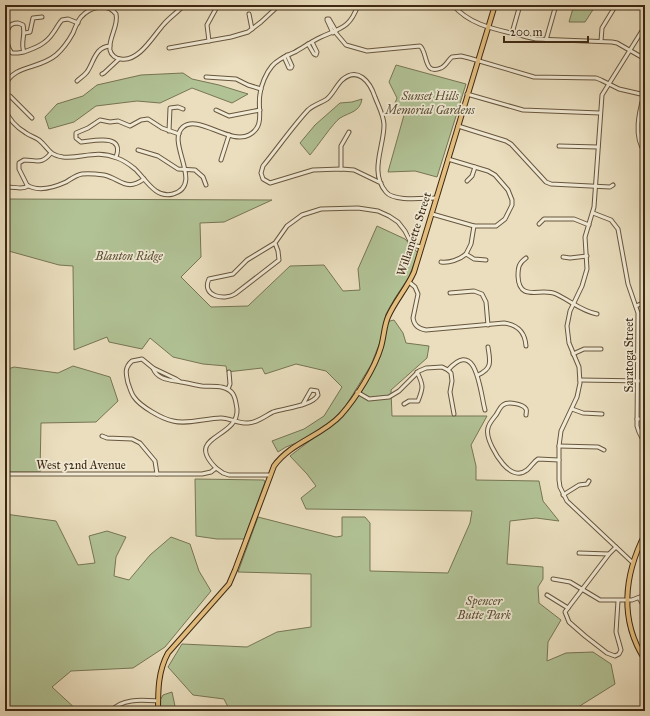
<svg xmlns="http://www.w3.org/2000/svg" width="650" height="716" viewBox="0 0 650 716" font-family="'IM FELL Great Primer',serif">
  <rect width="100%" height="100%" fill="#eadebe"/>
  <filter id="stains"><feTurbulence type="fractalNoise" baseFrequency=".005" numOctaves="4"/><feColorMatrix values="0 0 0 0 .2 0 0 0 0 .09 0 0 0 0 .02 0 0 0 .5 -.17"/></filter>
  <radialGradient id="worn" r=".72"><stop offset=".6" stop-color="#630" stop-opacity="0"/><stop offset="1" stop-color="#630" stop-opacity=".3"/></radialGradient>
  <!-- green -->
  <g fill="#b1c295" stroke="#777554">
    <polygon points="574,5 596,5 585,22 569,22"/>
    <polygon points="396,65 466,84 437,177 415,171 388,172 404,115 392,111 397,98 389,82"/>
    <polygon points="183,73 192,79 219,85 248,94 232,103 192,88 160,103 137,101 96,106 74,122 49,129 45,117 57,104 83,96 97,85 141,75"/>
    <path d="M362,99C360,112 350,112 340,118C333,123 317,147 310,155L300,143L315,125L340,103L352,102Z"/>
    <polygon points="5,199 272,200 224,222 200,223 201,257 181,277 211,307 248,306 290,266 324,265 343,291 360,290 358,269 377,226 405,239 418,253 409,277 395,298 386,314 380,342 371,365 345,407 336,417 327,425 299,442 286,447 278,452 272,441 304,429 324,416 342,387 326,371 296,364 265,374 262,368 227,372 226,366 203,364 173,357 150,338 142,349 109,342 107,337 74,350 73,266 59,265 5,250"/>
    <polygon points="394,320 403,333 406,343 429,346 427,358 391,390 392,416 487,416 471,445 476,466 476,480 539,481 543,501 559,521 536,518 510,521 507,564 543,567 543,579 538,587 539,603 561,620 548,642 547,661 566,653 593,652 611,664 615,684 575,709 574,711 230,711 224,699 193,695 168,667 182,644 247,647 277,632 311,627 311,574 238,572 258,517 336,537 342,536 342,517 365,517 370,523 370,571 448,573 470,523 472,511 306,509 301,498 316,486 307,474 290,456 333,423 341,415 373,366 386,322"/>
    <polygon points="73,366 110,377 118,401 96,422 41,423 40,472 5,472 5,370 14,367 58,373"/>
    <polygon points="195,479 264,480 265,482 244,539 217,539 196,536"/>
    <polygon points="5,514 56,521 78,565 95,563 89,536 107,531 126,537 116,557 114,576 129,580 150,555 171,537 190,544 199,571 211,591 165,647 133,668 71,671 52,687 78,711 5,711"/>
    <polygon points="172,692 176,711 154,711 163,695"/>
  </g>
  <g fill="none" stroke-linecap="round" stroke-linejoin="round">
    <!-- minor casing -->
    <g stroke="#68563e" stroke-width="5">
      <g id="minor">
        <path d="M453,5C471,27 501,30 527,37L536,39L612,42L617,43L645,59"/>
        <polyline points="249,14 252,29"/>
        <path d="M335,32L346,45L367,51L420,46C428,52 423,76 441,68C446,66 448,60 452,57L461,56L469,58L534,77L596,78L601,80L619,89L645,95"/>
        <polyline points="25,33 30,32 33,18 42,17"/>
        <polyline points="333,33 327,20 327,19 329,19 336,31"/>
        <polyline points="512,33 520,5"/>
        <polyline points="546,40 556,5"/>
        <polyline points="209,41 207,25 218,5"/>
        <polyline points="601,41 602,28 616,5"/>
        <polyline points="308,44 314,54 316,55 317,52 312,42"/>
        <polyline points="169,48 231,37 248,32 261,22 275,9 277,5"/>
        <path d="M24,52C20,42 26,36 23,25L18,23C15,23 11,24 9,27C5,33 7,48 12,53H18L24,52C35,48 46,44 53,33C57,28 58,24 62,20L68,19L78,23"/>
        <polyline points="284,57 289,68 291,68 292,66 287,55"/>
        <polyline points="102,74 104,73 119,59"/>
        <polyline points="206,77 236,79 248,85 261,89"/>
        <path d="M77,81C80,78 84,76 87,72C94,62 95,47 110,46"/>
        <path d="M5,85C15,64 38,70 56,55C63,49 68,42 73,33C75,28 77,22 81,17C90,7 107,2 116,14C119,26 108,38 110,50C111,55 116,59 121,59C139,62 153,36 164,24C170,17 178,12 184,5"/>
        <polyline points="5,94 10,96 32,118"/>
        <polyline points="467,94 523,110 600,113"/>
        <path d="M644,95C639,112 633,137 645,152"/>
        <path d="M5,109C9,120 16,127 26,133C30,136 35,137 39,140C49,148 48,155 63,157C82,159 95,149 117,158C123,160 129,164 135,169C145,178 155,199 173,194C205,185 165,142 183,127C198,114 230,145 249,135C266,126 257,109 260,94C261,85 266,73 272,66C278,59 286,56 295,52C304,47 312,41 321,37C341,28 350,28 358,5"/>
        <polyline points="216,110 229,116 260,110"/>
        <polyline points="458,126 506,141 511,144 546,182 551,184 610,187 613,185"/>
        <polyline points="169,131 170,108 178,107 183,109"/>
        <polyline points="559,146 598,147"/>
        <polyline points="138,150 158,156 178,169 195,170 203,177 206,185"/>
        <path d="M51,153C41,165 38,160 24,160L19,163V169L27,185C38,192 55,187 66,182C71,179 76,175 82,174C89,173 97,174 104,175C121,179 126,192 144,179"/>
        <path d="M116,157C125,133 93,141 81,142L76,138V133L88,128L100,120L110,122L118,121L130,126L141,120L148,119L162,128L179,134"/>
        <polyline points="221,160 229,135"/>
        <polyline points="341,169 341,146 349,132"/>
        <polyline points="467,181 472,176 475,167"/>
        <path d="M381,183L354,170L341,169L313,170L270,183L263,179L261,173L263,166C277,149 293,126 308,110C313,105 321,103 327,99C333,94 336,86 342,80C358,66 370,82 375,97C378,105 384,116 384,125C384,147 369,172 386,192C394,202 424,198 436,198"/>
        <path d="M5,188C13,185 21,191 28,186"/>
        <polyline points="593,213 611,220 618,229 628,284 638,313 637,426 639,432 645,444"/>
        <polyline points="432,214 474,226 496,226 505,219 512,205 512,200 508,190 495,175 488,171 448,159"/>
        <polyline points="539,224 544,219 574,219 589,225"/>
        <path d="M275,243L278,251L279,260L235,294C224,301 201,296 209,279L233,274L247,260L275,243L287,226L302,215L321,209L358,208L378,211L389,216L398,222L405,231L412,245L421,247"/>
        <polyline points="466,254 471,244 474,226"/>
        <polyline points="563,257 570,258 587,256"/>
        <path d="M526,258C519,263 518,267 518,276C519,303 541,287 556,294C571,301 581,311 597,314"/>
        <path d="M441,262C449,263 459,260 466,254L474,259L486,260"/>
        <path d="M409,282L415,287L418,294L413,318C414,326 419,329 426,330L504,323C518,325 525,332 526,346"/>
        <polyline points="450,293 474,291 482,294 486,302 488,325"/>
        <polyline points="636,306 645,302"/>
        <polyline points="573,354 584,349 601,349"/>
        <path d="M153,368C157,380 171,380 181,382C188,383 195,385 202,386C212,387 226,384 233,394C236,399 236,404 237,409C239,439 183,435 216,468"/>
        <path d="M448,370C477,337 480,392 485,410"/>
        <path d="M478,375C493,368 490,361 488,347"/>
        <polyline points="580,380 645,381"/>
        <path d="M179,381L176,379L153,368L142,359L132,361C124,368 126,374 128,383C130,388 131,393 134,397C140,406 162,419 173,421C188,425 206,418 221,418C230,418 239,424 248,423C257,423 265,416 273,412C285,408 312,406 318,395L317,391L311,390L303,404"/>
        <polyline points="228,389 230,384 229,372"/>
        <polyline points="357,392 369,399 389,397 399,391 419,371 426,368 442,367 448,370 451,373 452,381 450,392 454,414"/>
        <path d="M404,404L409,401H418C423,388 424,386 417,372"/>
        <polyline points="572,409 583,413 602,414"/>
        <path d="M526,415C526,413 527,411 526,409C523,404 508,401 503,405C500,407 498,412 496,415C493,419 489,423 488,428C485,438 497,457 503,464C509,471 518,477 527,470C531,467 533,462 538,459L559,460"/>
        <polyline points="637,419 645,419"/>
        <polyline points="102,436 107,438 132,439 140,443 155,461 157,474"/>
        <polyline points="559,446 598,447 604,450"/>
        <polyline points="5,474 202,474 211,472 216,468 223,473 229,475 270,475"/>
        <polyline points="563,495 579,485 587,484 589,481"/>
        <polyline points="579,553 609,554"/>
        <polyline points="633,563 567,501 560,487 559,480 559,446 561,431 577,397 580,383 579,367 569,343 567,326 570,311 582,286 587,269 585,237 594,207 602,95 645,26"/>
        <polyline points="553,579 570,582 600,600 632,600 645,595"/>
        <polyline points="547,595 568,608 609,554 616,547"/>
        <polyline points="639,598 645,608"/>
        <polyline points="568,608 565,612 569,622 585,636 607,653 615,656 619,654 621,650 616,632 618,601"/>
        <path d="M111,711C122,698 142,700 158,701"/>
      </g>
    </g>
    <!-- major casing -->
    <g stroke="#3d2813" stroke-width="6">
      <g id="major">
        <path d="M645,534C624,575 619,620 645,660"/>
        <path d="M158,711C158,691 158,671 168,653L229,584L235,570L274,466C291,442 322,436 341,415C356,398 375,368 381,347C384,337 384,326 388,317C395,301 407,288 414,272L495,5"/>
      </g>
    </g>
    <!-- minor -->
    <use href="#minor" stroke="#f1ead5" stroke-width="3"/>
    <!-- major -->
    <use href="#major" stroke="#e5bf7f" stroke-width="4"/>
  </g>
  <g text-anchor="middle" stroke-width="3.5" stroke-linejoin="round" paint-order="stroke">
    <!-- park labels -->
    <g font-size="12" font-style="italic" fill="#5a4e34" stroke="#f1ead5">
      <text x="430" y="100">Sunset Hills<tspan x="430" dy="14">Memorial Gardens</tspan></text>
      <text x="129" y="260">Blanton Ridge</text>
      <text x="484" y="605">Spencer<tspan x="484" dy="14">Butte Park</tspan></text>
    </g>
    <!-- street labels -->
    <g font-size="12" fill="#3d2813" stroke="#f1ead5">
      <text transform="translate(414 234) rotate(-72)" y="4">Willamette Street</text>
      <text transform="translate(629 355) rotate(-90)" y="4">Saratoga Street</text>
      <text x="81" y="469">West 52nd Avenue</text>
    </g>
  </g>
  <!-- margin -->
  <rect width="650" height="716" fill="none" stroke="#eadebe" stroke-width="20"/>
  <rect x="6" y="6" width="638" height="704" fill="none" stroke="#3d2813" stroke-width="2"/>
  <rect x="10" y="10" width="630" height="696" fill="none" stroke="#3d2813"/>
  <!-- scale -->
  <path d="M504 36v6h84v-6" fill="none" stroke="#3d2813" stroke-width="2"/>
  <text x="510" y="36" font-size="12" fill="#3d2813" stroke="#f1ead5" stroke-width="3" paint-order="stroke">200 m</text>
  <rect width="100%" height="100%" filter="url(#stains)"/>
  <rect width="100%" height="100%" fill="url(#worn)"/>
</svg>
